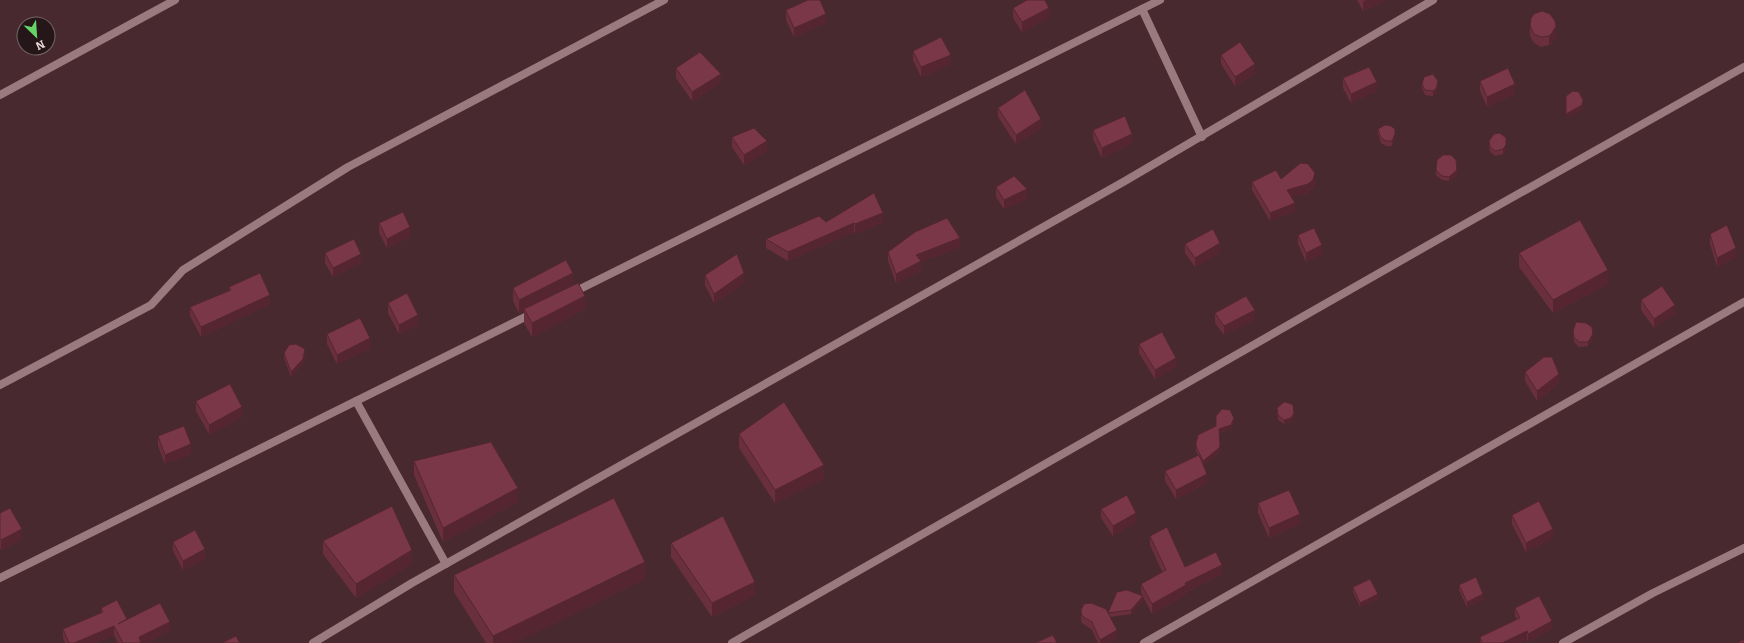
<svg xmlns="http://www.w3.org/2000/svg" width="1744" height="643" viewBox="0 0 1744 643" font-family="Bitter,serif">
  <rect width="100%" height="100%" fill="#482930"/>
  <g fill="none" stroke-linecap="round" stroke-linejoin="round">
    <!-- minor -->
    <g stroke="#9b7a7f" stroke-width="8">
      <polyline points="1142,9 1202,137"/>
      <polyline points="0,95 175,0"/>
      <polyline points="572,293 1160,0"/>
      <polyline points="0,385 151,305 183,270 348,167 664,0"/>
      <polyline points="356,401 446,564"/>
      <polyline points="0,578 533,313"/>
      <polyline points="313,643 412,583 1125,181 1433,0"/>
      <polyline points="732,643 1465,224 1744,67"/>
      <polyline points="1144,643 1744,302"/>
      <polyline points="1563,643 1653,593 1744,548"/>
    </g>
  </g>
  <!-- wall -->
  <g fill="#692f3d">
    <polygon points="1357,0 1386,0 1363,11"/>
    <polygon points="1013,8 1049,18 1022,32 1013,18"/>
    <polygon points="786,10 826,23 794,37 786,20"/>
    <polygon points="1530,26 1556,35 1552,43 1549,45 1541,47 1534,43 1530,36"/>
    <polygon points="913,51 951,64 921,77 913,60"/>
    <polygon points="1221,55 1255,74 1235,86 1221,64"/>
    <polygon points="676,68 721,83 692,101 676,78"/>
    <polygon points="1343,78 1377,91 1351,103 1343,88"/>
    <polygon points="1480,81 1515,94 1487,107 1480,91"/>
    <polygon points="1422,84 1438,86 1436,94 1433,96 1425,95 1422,88"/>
    <polygon points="998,108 1041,128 1016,144 998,117"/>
    <polygon points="1378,129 1395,129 1395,139 1392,146 1386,146 1381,143 1378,134"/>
    <polygon points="1093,130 1132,143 1102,158 1093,139"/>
    <polygon points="732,137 767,151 744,165 732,147"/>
    <polygon points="1489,141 1506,150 1503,154 1495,156 1490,152 1489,146"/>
    <polygon points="1436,170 1457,175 1449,181 1442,180 1436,175"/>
    <polygon points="1281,179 1315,181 1313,188 1308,193 1291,197 1295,211 1270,221 1252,190 1252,182"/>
    <polygon points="996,187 1027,199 1004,209 996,197"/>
    <polygon points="826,222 883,222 855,234 854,232 788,261 766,248 766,239"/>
    <polygon points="379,223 410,237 387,248 379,233"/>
    <polygon points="1710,234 1736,257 1717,267 1710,244"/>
    <polygon points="1298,235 1322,254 1306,262 1298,244"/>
    <polygon points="1185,244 1220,253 1195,267 1185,253"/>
    <polygon points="960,247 921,262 921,271 896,283 888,261 888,252"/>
    <polygon points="325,253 361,263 333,277 325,263"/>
    <polygon points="1519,253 1608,284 1553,313 1519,267"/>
    <polygon points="705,275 744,283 714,303 705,285"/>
    <polygon points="573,285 585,309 532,337 524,323 524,311 519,313 513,301 513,288"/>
    <polygon points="229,287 270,304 201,337 190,316 190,307 229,291"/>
    <polygon points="1641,300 1675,314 1654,328 1641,310"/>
    <polygon points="388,303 418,325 399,334 388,313"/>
    <polygon points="1215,313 1255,319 1224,335 1215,323"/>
    <polygon points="1573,331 1593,339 1588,346 1579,347 1574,342"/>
    <polygon points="327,334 370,348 337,364 327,344"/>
    <polygon points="1139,344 1176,367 1155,379 1139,353"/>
    <polygon points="284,353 305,354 303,364 291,377 284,358"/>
    <polygon points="1525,372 1559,383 1537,401 1525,381"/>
    <polygon points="196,401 242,417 209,434 196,411"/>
    <polygon points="1277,408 1294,418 1291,422 1284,424 1278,420"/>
    <polygon points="1234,423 1231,429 1219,433 1220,449 1219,453 1203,465 1207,483 1176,499 1165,481 1165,471 1198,455 1196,451 1196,443"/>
    <polygon points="739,434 824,479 775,503 739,448"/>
    <polygon points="158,436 191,454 165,464 158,446"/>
    <polygon points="414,461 518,502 443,542 414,475"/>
    <polygon points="1258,503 1300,524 1269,538 1258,513"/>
    <polygon points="1101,509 1136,522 1113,536 1101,518"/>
    <polygon points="0,513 22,539 1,550 0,548"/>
    <polygon points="1512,515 1553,538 1526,552 1512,524"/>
    <polygon points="1150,536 1185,567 1222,574 1186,592 1186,595 1152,614 1143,597 1143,601 1131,614 1110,617 1117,638 1108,643 1098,643 1092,630 1082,623 1081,618 1081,610 1108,613 1143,596 1141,593 1141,584 1162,572 1150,545"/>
    <polygon points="323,541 412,564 356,598 323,554"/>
    <polygon points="173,542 205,559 183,570 173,551"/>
    <polygon points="671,543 755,595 712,617 671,557"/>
    <polygon points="454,575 645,579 514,643 486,643 454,592"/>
    <polygon points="1459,585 1483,599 1467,607 1459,590"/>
    <polygon points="1353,587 1378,599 1360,607 1353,592"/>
    <polygon points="101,608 127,619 170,631 146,643 118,643 114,635 96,643 65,643 63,638 63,629 101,613"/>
    <polygon points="1515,608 1552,629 1528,642 1527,639 1520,643 1480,643 1480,637 1517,619 1515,616"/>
  </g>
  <!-- shaded-wall -->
  <g fill="#552632">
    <polygon points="1366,0 1386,0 1363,11 1363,2"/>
    <polygon points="1049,8 1049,18 1022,32 1022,22"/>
    <polygon points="826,14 826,23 794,37 794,28"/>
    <polygon points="1556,26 1556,35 1552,43 1549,45 1549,36"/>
    <polygon points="951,55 951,64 921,77 921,67"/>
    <polygon points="1255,64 1255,74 1235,86 1235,77"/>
    <polygon points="721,74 721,83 692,101 692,92"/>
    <polygon points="1438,81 1438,86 1436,94 1433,96 1433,91"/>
    <polygon points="1377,82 1377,91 1351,103 1351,94"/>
    <polygon points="1515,84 1515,94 1487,107 1487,97"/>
    <polygon points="1583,100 1583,105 1582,110 1566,119 1566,114"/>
    <polygon points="1041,119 1041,128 1016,144 1016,135"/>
    <polygon points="1132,134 1132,143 1102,158 1102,148"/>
    <polygon points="1395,134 1395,139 1392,146 1392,141"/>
    <polygon points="767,141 767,151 744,165 744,155"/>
    <polygon points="1506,145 1506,150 1503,154 1503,149"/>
    <polygon points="1457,170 1457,175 1449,181 1449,177"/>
    <polygon points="1315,173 1315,181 1313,188 1308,193 1287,198 1287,190"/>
    <polygon points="1027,189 1027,199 1004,209 1004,200"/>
    <polygon points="1295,203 1295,211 1270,221 1270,213"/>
    <polygon points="883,213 883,222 855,234 855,224"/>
    <polygon points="854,223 854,232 788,261 788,252"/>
    <polygon points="410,227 410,237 387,248 387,239"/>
    <polygon points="960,238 960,247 921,262 921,271 896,283 896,274 916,255"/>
    <polygon points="1220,243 1220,253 1195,267 1195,258"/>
    <polygon points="1322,245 1322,254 1306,262 1306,253"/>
    <polygon points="1736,248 1736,257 1717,267 1717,258"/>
    <polygon points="361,254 361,263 333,277 333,268"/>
    <polygon points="1608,270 1608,284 1553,313 1553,300"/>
    <polygon points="573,273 573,286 524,309 524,311 519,313 519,300"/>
    <polygon points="744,273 744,283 714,303 714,294"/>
    <polygon points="270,295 270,304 201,337 201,327"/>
    <polygon points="585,296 585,309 532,337 532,323"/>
    <polygon points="1675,305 1675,314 1654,328 1654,319"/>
    <polygon points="1255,310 1255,319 1224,335 1224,326"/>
    <polygon points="418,315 418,325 399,334 399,325"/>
    <polygon points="1593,334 1593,339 1588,346 1588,342"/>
    <polygon points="370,338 370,348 337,364 337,355"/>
    <polygon points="305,349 305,354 303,364 291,377 291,372"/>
    <polygon points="1176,358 1176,367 1155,379 1155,370"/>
    <polygon points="1559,374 1559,383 1537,401 1537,391"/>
    <polygon points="242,407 242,417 209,434 209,425"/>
    <polygon points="1294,413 1294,418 1291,422 1284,424 1284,420"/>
    <polygon points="1234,418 1234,423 1231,429 1219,433 1219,429"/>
    <polygon points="191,444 191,454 165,464 165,455"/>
    <polygon points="1220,445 1220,449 1219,453 1203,465 1203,461"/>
    <polygon points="824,465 824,479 775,503 775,490"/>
    <polygon points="1207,474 1207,483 1176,499 1176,490"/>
    <polygon points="518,488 518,502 443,542 443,528"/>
    <polygon points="1136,513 1136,522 1113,536 1113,526"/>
    <polygon points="1300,514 1300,524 1269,538 1269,528"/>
    <polygon points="22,529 22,539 1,550 1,540"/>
    <polygon points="1553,529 1553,538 1526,552 1526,543"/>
    <polygon points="205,549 205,559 183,570 183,561"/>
    <polygon points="412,550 412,564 356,598 356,584"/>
    <polygon points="645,562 645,579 514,643 493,643 493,636"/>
    <polygon points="1222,565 1222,574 1186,592 1186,595 1152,614 1152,604 1185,583"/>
    <polygon points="755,582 755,595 712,617 712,603"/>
    <polygon points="1378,594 1378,599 1360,607 1360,603"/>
    <polygon points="1483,594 1483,599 1467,607 1467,602"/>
    <polygon points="1143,596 1143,601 1131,614 1131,610"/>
    <polygon points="1552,621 1552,629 1528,642 1528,634"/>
    <polygon points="170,622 170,631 146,643 139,643 139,637"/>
    <polygon points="114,626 114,635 96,643 74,643"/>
    <polygon points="1117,630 1117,638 1108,643 1100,643 1100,640"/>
    <polygon points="1527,631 1527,639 1520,643 1502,643"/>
  </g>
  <!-- building -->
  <g fill="#7a3747" stroke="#552632">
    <polygon points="808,0 820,0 826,14 794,28 786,10"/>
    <polygon points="1027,0 1045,0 1049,8 1022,22 1013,8"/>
    <polygon points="1542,11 1550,14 1555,21 1556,26 1552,33 1549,36 1541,37 1534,34 1530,26 1531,18 1534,14"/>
    <polygon points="941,37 951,55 921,67 913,51"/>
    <polygon points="1240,42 1255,64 1235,77 1221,55"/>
    <polygon points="700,52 721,74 692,92 676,68"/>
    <polygon points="1369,67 1377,82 1351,94 1343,78"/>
    <polygon points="1508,68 1515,84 1487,97 1480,81"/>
    <polygon points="1433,74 1438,81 1436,89 1433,91 1425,90 1422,84 1424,77"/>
    <polygon points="1025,90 1041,119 1016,135 998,108"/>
    <polygon points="1573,91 1579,92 1583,100 1582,105 1566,114 1566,96"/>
    <polygon points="1125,116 1132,134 1102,148 1093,130"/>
    <polygon points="1385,125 1391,126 1395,129 1395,134 1392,141 1386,141 1381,138 1378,129"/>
    <polygon points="754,128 767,141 744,155 732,137"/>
    <polygon points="1500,133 1506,138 1506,145 1503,149 1495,151 1490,147 1489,141 1494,134"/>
    <polygon points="1443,155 1451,155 1456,160 1457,170 1449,177 1442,176 1436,170 1437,160"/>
    <polygon points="1301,163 1308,164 1315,173 1313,180 1308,184 1287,190 1295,203 1270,213 1252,182 1276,170 1281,179 1298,165"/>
    <polygon points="1014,176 1027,189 1004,200 996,187"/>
    <polygon points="874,193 883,213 855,224 854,223 788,252 766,239 819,216 826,222"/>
    <polygon points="403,212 410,227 387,239 379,223"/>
    <polygon points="947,218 960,238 916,255 921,261 896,274 888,252 915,232"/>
    <polygon points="1580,220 1608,270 1553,300 1519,253"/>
    <polygon points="1727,225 1736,248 1717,258 1710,234"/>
    <polygon points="1314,228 1322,245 1306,253 1298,235"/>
    <polygon points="1213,229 1220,243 1195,258 1185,244"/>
    <polygon points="354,239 361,254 333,268 325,253"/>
    <polygon points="737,254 744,273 714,294 705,275"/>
    <polygon points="566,260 573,273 519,300 513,288"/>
    <polygon points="260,273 270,295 201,327 190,307 231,290 229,287"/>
    <polygon points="578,283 585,296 532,323 524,309"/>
    <polygon points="1662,286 1675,305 1654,319 1641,300"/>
    <polygon points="407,293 418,315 399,325 388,303"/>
    <polygon points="1246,296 1255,310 1224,326 1215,313"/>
    <polygon points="360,318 370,338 337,355 327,334"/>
    <polygon points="1576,322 1586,323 1592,327 1593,334 1588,342 1579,342 1574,337 1573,331"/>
    <polygon points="1162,332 1176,358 1155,370 1139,344"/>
    <polygon points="296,344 305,349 303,359 291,372 284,353 289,345"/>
    <polygon points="1544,357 1552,357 1559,374 1537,391 1525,372"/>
    <polygon points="230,384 242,407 209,425 196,401"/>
    <polygon points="784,402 824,465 775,490 739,434"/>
    <polygon points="1284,402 1289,403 1293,405 1294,413 1291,418 1284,420 1278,415 1277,408"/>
    <polygon points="1222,409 1230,410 1234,418 1231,425 1219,429 1220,445 1219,448 1203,461 1196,446 1196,443 1198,435 1216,426 1216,416"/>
    <polygon points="184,426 191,444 165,455 158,436"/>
    <polygon points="491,442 518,488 443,528 414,461"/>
    <polygon points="1199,455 1207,474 1176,490 1165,471"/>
    <polygon points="1289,490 1300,514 1269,528 1258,503"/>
    <polygon points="1127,495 1136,513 1113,526 1101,509"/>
    <polygon points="614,498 645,562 493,636 454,575"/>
    <polygon points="1539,501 1553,529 1526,543 1512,515"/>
    <polygon points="392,506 412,550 356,584 323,541"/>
    <polygon points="10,508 22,529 1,540 0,539 0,513"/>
    <polygon points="723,516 755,582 712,603 671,543"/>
    <polygon points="1167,527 1185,567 1216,552 1222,565 1185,583 1186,585 1152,604 1141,584 1166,570 1150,536"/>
    <polygon points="195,530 205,549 183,561 173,542"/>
    <polygon points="1476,577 1483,594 1467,602 1459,585"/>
    <polygon points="1370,579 1378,594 1360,603 1353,587"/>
    <polygon points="1127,590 1143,596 1131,610 1108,613 1117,592"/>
    <polygon points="1539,596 1552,621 1528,634 1527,631 1502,643 1482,643 1480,637 1520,618 1515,608"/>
    <polygon points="117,600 127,619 118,624 160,603 170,622 139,637 141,643 123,643 114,626 74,643 69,643 63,629 103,612 101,608"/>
    <polygon points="1091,603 1106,609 1117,630 1100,640 1092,622 1082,616 1081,610 1084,604"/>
    <polygon points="1053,635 1057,643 1035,643"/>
    <polygon points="236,636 240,643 222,643"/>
    <polygon points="1744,639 1744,643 1737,643"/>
  </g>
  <!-- north arrow -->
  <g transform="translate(36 36) rotate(155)"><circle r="19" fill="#251719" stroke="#756567"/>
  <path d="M0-3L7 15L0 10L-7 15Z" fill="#66d466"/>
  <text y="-6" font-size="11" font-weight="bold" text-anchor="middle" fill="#eedadd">N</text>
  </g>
</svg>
